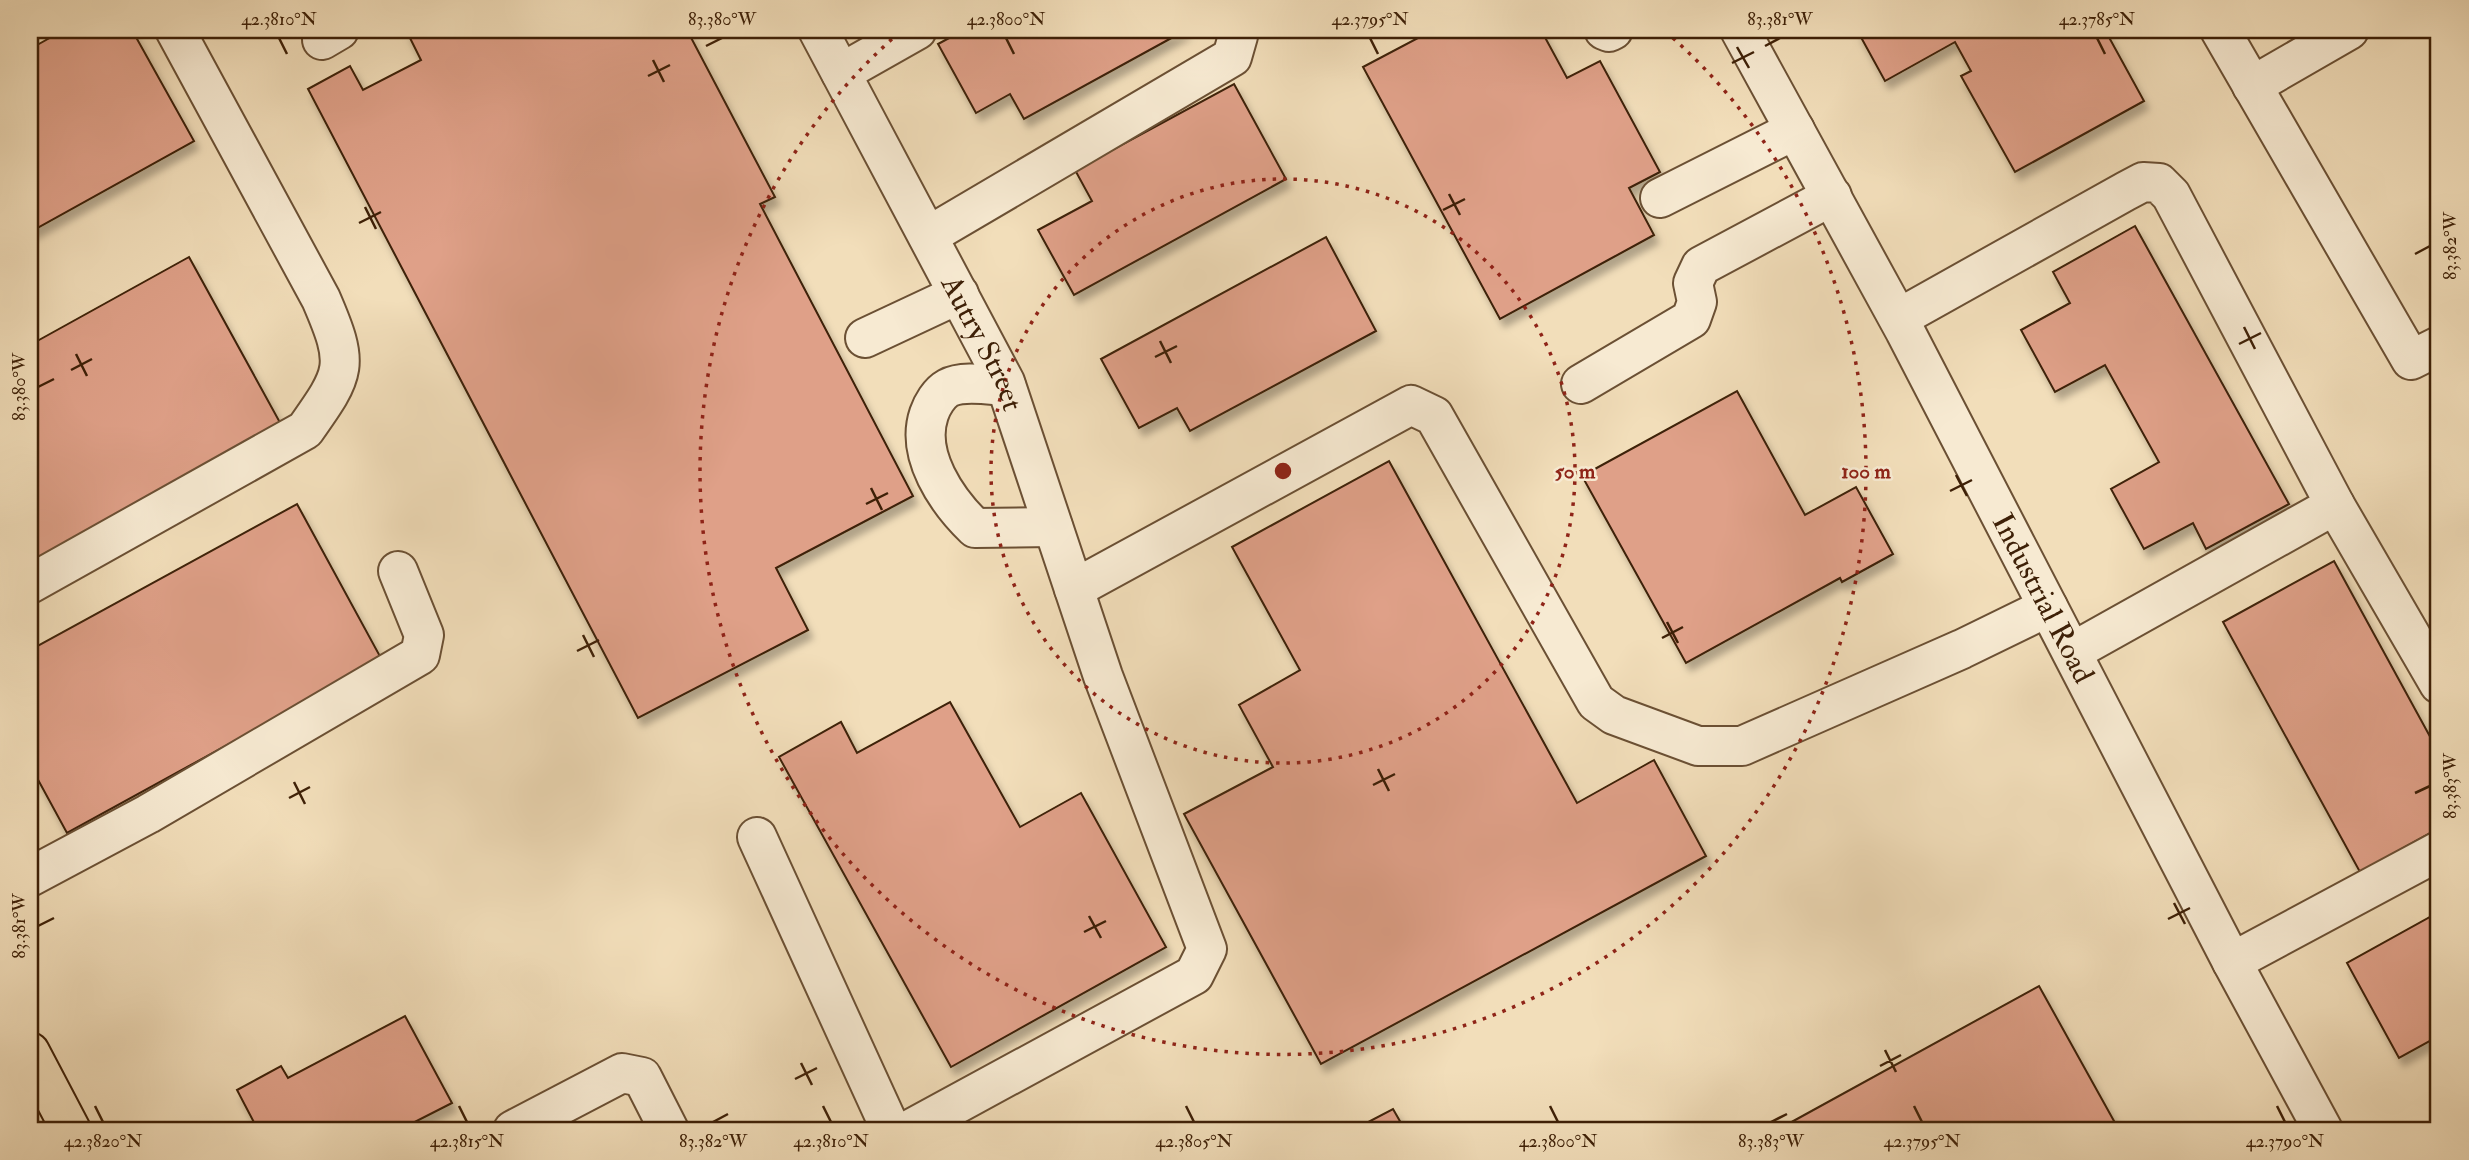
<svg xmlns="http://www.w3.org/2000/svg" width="2469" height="1160" viewBox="0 0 2469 1160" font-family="'IM FELL Double Pica',serif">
  <defs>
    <filter id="shadow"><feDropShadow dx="4.5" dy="8" stdDeviation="3.5" flood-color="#0004"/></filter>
  </defs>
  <rect width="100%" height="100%" fill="#f2deba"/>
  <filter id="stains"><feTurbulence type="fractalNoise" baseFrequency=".00286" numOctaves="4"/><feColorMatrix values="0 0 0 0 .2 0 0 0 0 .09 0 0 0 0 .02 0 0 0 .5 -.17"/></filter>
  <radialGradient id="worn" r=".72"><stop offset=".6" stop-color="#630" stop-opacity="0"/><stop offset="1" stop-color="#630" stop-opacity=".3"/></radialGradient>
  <!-- building -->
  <g fill="#dfa088" stroke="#3e2007" stroke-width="2" filter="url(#shadow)">
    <polygon points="64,30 132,30 194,141 30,232 30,49"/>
    <polygon points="406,30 687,30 775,197 760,204 913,496 776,568 808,630 638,718 308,89 350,66 363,90 421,60"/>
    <polygon points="964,30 1186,30 1024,119 1010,94 976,113 938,44"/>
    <polygon points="1433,30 1541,30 1567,78 1600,61 1660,172 1629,188 1654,235 1500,319 1363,67"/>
    <polygon points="1857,30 2105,30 2144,101 2015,172 1961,76 1971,71 1955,42 1885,81"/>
    <polygon points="1234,84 1286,179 1074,295 1038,230 1092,201 1075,170"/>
    <polygon points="2135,226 2289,504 2206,549 2193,523 2144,549 2111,489 2159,462 2105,365 2055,392 2021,330 2070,303 2053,272"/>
    <polygon points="1326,237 1376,331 1190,431 1177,408 1139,428 1101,359"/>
    <polygon points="189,257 283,428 30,567 30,345"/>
    <polygon points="1737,391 1805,515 1856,487 1893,554 1842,582 1840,578 1686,663 1582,476"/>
    <polygon points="1389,461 1577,803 1654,760 1706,856 1321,1064 1184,814 1273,767 1239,705 1300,670 1232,547"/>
    <polygon points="297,504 382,660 67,833 30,765 30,650"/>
    <polygon points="2334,561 2439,753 2439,828 2360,872 2223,622"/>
    <polygon points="950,702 1020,827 1081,793 1166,947 951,1067 779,757 841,722 857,753"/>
    <polygon points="2439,912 2439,1036 2399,1058 2347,963"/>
    <polygon points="2039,986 2119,1130 1777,1130"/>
    <polygon points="405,1016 452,1103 399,1130 258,1130 237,1090 281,1066 288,1078"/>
    <polygon points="1393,1109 1405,1130 1353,1130"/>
  </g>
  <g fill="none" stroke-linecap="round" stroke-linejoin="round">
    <!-- minor casing -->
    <g stroke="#6b5034" stroke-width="42">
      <g id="minor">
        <path id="s1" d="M818,30L1005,382L1103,676L1207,949L1194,975L909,1130"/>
        <polyline points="1604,30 1609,32 1613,30"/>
        <path id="s2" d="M1740,30L1905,331L2232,962L2323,1130"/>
        <polyline points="2220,30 2411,360 2439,346"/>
        <polyline points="322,40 339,30"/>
        <polyline points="841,73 917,30"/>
        <polyline points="2252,86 2349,30"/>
        <polyline points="1660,198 1795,130"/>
        <polyline points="928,236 1232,57 1238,36 1235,30"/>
        <polyline points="1899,318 2126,191 2143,182 2159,183 2171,195 2335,505 2072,652"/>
        <polyline points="865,338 959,294"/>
        <polyline points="1581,384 1691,319 1697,302 1693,283 1701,266 1832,196"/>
        <path d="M1006,386C989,385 963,380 948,388C939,393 932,405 929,414C915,455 947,501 975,528L1053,527"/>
        <polyline points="2335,505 2439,684"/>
        <path d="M30,584L305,430C346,372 350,366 321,299L175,30"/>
        <polyline points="1074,589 1411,405 1434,416 1596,702 1614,715 1698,746 1742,746 1962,649 2048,607"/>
        <polyline points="757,837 891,1130"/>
        <polyline points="30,877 148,814 420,655 424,635 398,571"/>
        <polyline points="2232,962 2439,851"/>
        <polyline points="513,1130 622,1073 642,1077 669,1130"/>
      </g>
    </g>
    <!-- major casing -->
    <g stroke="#3e2007" stroke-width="42">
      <polyline id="major" points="30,1052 71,1130"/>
    </g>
    <!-- minor -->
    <use href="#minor" stroke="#f7ead2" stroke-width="38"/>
    <!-- major -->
    <use href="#major" stroke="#f2deba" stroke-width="38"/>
  </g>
  <!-- ticks -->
  <path fill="none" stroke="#3e2007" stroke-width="2.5" d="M279,38L287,54M1006,38L1014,54M1370,38L1378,54M2097,38L2105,54M706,46L722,38M1765,46L1780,38M1737,47L1749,68M653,60L664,82M1732,63L1754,52M648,76L670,65M1449,194L1460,215M365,207L376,229M1443,210L1465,199M359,223L381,212M2415,254L2430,246M2244,327L2255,349M1160,341L1171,363M2239,344L2261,333M76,354L87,376M1155,357L1177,346M71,370L92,359M38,387L54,379M1956,475L1967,496M871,488L882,510M1950,491L1972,480M866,504L888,493M1667,622L1678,643M583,635L594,657M1662,638L1683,627M577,651L599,640M1378,769L1389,791M294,782L305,804M1373,785L1395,774M2415,793L2430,786M289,798L310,787M2174,903L2185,924M1089,916L1101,938M2168,919L2190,908M38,926L54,918M1084,932L1106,921M1885,1050L1896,1072M801,1063L812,1085M1880,1066L1901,1055M795,1079L817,1068M95,1106L103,1122M459,1106L467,1122M823,1106L831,1122M1186,1106L1194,1122M1550,1106L1558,1122M1914,1106L1922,1122M2277,1106L2285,1122M713,1122L728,1114M1771,1122L1787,1114"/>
  <!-- distance rings -->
  <g fill="none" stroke="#8f2418" stroke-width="3.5" stroke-dasharray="3.5 7">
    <circle cx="1283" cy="471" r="292"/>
    <path d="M1665 31A583 583 0 1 1 901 31"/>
  </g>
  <g text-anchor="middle" stroke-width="5" stroke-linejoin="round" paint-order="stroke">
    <!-- street labels -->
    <g font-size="30" fill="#3e2007" stroke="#f7ead2">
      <text dy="10" stroke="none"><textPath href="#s1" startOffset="354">Autry Street</textPath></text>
      <text dy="10" stroke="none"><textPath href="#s2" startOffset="644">Industrial Road</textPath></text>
    </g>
  </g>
  <circle cx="1283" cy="471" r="10" fill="#8f2418" stroke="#f7ead2" stroke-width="3.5"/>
  <g font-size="21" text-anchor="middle" font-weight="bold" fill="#8f2418" stroke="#f7ead2" stroke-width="5" stroke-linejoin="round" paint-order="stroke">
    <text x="1575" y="478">50 m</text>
    <text x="1866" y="478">100 m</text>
  </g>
  <!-- margin -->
  <rect width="2469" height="1160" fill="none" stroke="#f2deba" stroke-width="77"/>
  <rect x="38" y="38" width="2392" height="1084" fill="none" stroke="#3e2007" stroke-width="2.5"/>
  <g font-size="18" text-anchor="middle" fill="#3e2007">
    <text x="279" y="25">42.3810°N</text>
    <text x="722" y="25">83.380°W</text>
    <text x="1006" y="25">42.3800°N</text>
    <text x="1370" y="25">42.3795°N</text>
    <text x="1780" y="25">83.381°W</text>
    <text x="2097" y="25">42.3785°N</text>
    <text transform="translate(2450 246) rotate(-90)" y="6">83.382°W</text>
    <text transform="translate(19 387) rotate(-90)" y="6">83.380°W</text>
    <text transform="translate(2450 786) rotate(-90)" y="6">83.383°W</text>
    <text transform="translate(19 926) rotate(-90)" y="6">83.381°W</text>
    <text x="103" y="1147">42.3820°N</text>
    <text x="467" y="1147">42.3815°N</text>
    <text x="713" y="1147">83.382°W</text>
    <text x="831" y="1147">42.3810°N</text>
    <text x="1194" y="1147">42.3805°N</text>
    <text x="1558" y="1147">42.3800°N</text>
    <text x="1771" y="1147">83.383°W</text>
    <text x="1922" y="1147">42.3795°N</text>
    <text x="2285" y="1147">42.3790°N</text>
  </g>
  <rect width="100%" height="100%" filter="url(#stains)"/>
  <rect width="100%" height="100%" fill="url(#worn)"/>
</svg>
